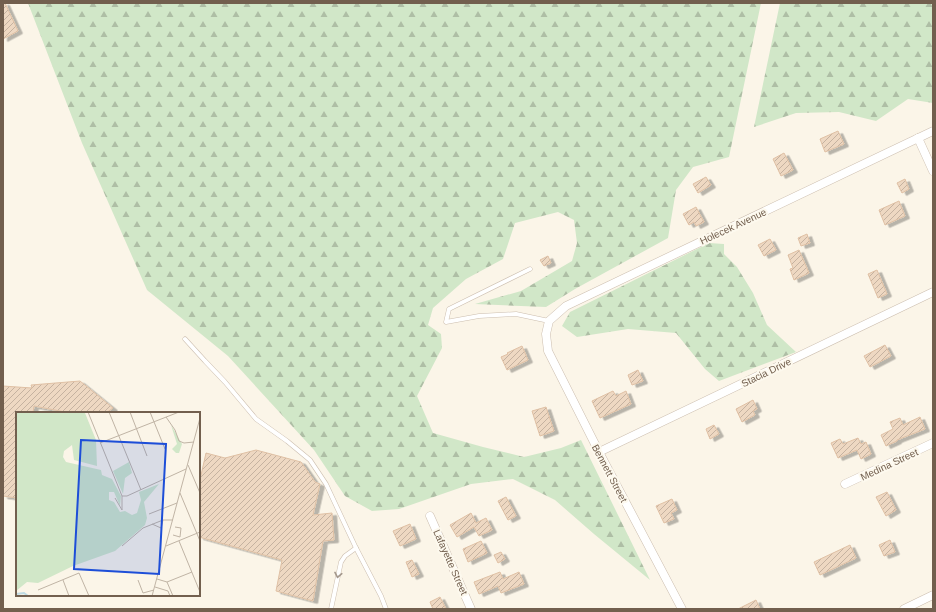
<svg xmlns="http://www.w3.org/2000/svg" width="936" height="612" viewBox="0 0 936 612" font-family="Helvetica,sans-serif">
  <defs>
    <pattern id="forest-firs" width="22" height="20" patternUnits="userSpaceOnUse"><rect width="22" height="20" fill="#d1e7c8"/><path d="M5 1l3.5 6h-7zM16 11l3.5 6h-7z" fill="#aebea5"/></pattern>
    <pattern id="building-hatch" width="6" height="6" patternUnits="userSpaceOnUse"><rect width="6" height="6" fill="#eed8c2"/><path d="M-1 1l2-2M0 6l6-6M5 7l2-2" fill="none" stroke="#c5b2a0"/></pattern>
    <filter id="shadow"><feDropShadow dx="4.5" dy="2.5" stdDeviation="0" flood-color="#0004"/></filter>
  </defs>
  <rect width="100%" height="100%" fill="#fbf5e8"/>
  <!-- forest -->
  <g fill="url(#forest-firs)">
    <polygon points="28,3 761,3 729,157 693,167 676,190 668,238 575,289 546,307 475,304 521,291 572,261 577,243 574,220 558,212 515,223 503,259 466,279 433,308 428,325 441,334 442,348 417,396 433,433 483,447 524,457 561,448 581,440 650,580 594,534 555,500 513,479 471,484 399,509 372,511 345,496 314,450 228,356 147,290 82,143"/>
    <polygon points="780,3 933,3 933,103 908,99 876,121 839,112 796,113 754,127"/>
    <polygon points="709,243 724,244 724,254 737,267 753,293 767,325 796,352 719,381 705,369 676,333 628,329 577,337 562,326 570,312"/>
  </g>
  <!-- building -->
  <g fill="url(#building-hatch)" stroke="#dfc0a4" filter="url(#shadow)">
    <polygon points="3,3 5,3 18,31 3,39"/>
    <polygon points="838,131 844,144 825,152 820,139"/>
    <polygon points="784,153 793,170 781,176 773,159"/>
    <polygon points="706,177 711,185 698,193 693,184"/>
    <polygon points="905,179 909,189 902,193 897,183"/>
    <polygon points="899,201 905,216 885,225 879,210"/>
    <polygon points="696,207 704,222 696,226 694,222 689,225 683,214"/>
    <polygon points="807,234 810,243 801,246 798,238"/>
    <polygon points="770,239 776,250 764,256 758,245"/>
    <polygon points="799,250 809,273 794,280 790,269 793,268 788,255"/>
    <polygon points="548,256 551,263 544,266 540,260"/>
    <polygon points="877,270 887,294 878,298 868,274"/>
    <polygon points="885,345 891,356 870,367 864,356"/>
    <polygon points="522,346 528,360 507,370 501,357 508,354 507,353"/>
    <polygon points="638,370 643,381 632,385 628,375"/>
    <polygon points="80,381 113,408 106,413 65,413 65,412 34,406 33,413 17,413 17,498 3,496 3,386 32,388 31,385"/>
    <polygon points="613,391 616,396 626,391 631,404 600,418 592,401"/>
    <polygon points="753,400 757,409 753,411 755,415 742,422 736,409"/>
    <polygon points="546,407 554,431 540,436 532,411"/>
    <polygon points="920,417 925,429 897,440 897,441 886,446 881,435 893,429 890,422 900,418 903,425"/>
    <polygon points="714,425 719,434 710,439 706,429"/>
    <polygon points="858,438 861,444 866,442 871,454 861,459 857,450 838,458 831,443 840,439 843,444"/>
    <polygon points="256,450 301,462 315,482 320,484 313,515 332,513 334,540 323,541 313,601 276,591 282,560 199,537 199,484 206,453 225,458"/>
    <polygon points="887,492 896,510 886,516 876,497"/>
    <polygon points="506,497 516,516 508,520 498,501"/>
    <polygon points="672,499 677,510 671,513 674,519 664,523 656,506"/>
    <polygon points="471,513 476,523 486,518 492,530 479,536 474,527 457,537 450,525"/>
    <polygon points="410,524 416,539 400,546 393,531"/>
    <polygon points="890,540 895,552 884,556 879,545"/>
    <polygon points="481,541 487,553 468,562 463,549"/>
    <polygon points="850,545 856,558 820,575 814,562"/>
    <polygon points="501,552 505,559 498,563 494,555"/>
    <polygon points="412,560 419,574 412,577 406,562"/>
    <polygon points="500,572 503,579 519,572 524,584 501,593 498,586 479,594 474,582"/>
    <polygon points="440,597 446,609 433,609 430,602"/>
    <polygon points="756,600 760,609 738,609"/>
  </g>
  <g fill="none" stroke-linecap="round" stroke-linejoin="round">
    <!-- lane casing -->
    <g stroke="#ccbeaf" stroke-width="5">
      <g id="lane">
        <polyline points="530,269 449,309 446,322 479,316 516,314 549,321"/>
        <polyline points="185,339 205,361 225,382 256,419 287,441 310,460 326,484 356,548 381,596 386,609"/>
        <polyline points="331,609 341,562 345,556 356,548"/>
      </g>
    </g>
    <!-- street casing -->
    <g stroke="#ccbeaf" stroke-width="9">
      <g id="street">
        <polyline points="918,138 933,171"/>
        <polyline points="599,452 933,292"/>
        <polyline points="845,484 933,443"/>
        <polyline points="430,516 471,609"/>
        <polyline points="682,609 599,452 548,351 546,334 549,321 566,306 933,131"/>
        <polyline points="904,609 933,595"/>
      </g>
    </g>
    <!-- lane -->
    <use href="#lane" stroke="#fff" stroke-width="4"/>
    <!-- street -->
    <use href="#street" stroke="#fff" stroke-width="8"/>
  </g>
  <!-- one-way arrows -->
  <defs><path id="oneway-chevron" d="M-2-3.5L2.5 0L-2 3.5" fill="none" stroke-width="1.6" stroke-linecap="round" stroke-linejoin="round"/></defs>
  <use stroke="#a3978c" href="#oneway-chevron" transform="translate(338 575) rotate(101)"/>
  <g text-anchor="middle" stroke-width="4" stroke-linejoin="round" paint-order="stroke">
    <!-- street labels -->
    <g font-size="10" fill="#725f4e" stroke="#fdf9ee">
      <text transform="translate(733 226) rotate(-25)" y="4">Holecek Avenue</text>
      <text transform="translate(766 372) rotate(-26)" y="4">Stacia Drive</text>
      <text transform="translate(889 464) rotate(-25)" y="4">Medina Street</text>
      <text transform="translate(610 473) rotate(62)" y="4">Bennett Street</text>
      <text transform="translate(451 562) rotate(66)" y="4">Lafayette Street</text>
    </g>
  </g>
  <!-- overview -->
  <g transform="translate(16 412)">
    <rect width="184" height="184" fill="#fbf5e8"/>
    <path d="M0,0L69,1L80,28L81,54L58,48L56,33L48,39L47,45L50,50L85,58L86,63L96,67L105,84L104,94L98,80H93V88L98,90L104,100L109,99L116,103L121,101L125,88L123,80L143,72L128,90L131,106L129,113L99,139L57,154L22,171L11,170L0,179ZM155,13L166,32L163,41H160L156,37L161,32ZM113,50L116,61L109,66L107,82L97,59Z" fill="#d1e7c8"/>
    <path fill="none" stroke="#bedae3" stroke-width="2" d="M0,182L8,181L12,184"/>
    <path fill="none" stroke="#c0b4a5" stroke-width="1" d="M72,0L106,84H111L170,57M93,0L125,78M114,0L131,44M134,0L149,37M150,5L159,18L163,29L168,31L178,30M84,31L163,0M172,53L184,81M164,81L184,129M99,86L106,98V84M133,102L161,91M136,112L145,116L147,108M157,123L164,125L165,116L159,115M163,129L184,180M106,134L127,116L147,108H157M150,134L184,120M141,167L151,170L157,184M47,168L53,184M122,168L127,181L138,178M151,170L176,160M139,175L152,179L154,184M22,178L63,161L73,184M136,184L184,6"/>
    <path fill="#1d4ed8" fill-opacity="0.15" stroke="#1d4ed8" stroke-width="2" d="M65,28L150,32L143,162L58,157Z"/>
    <rect width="184" height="184" fill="none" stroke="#725f4e" stroke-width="2"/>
  </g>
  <!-- border -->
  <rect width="936" height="612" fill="none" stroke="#725f4e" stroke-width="8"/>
</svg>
